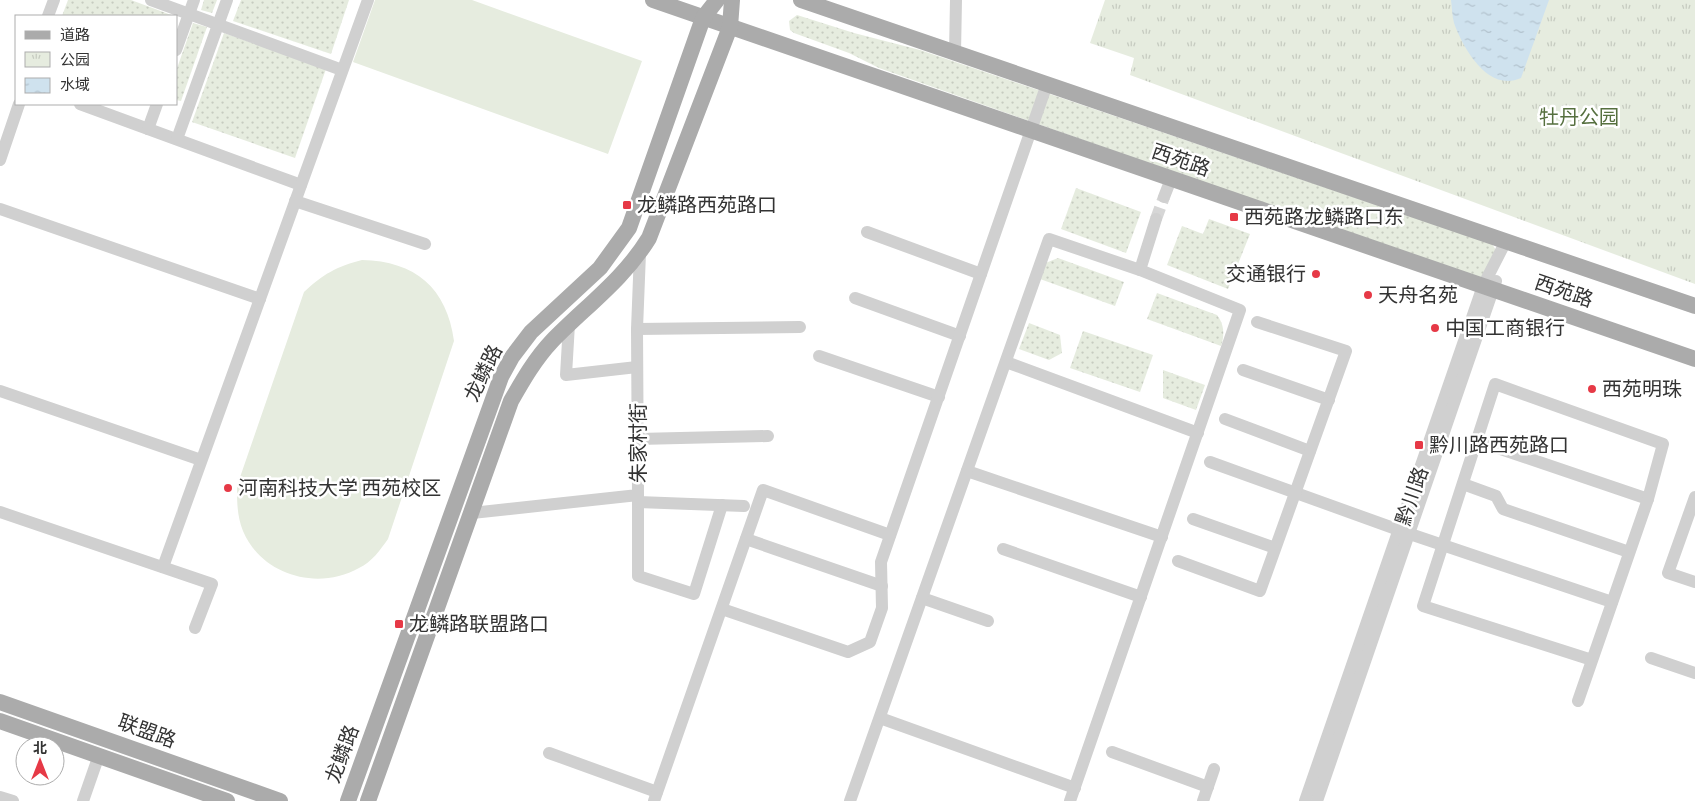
<svg xmlns="http://www.w3.org/2000/svg" width="1695" height="801" viewBox="0 0 1695 801" font-family="'Alegreya Sans','Noto Sans SC',sans-serif">
  <defs>
    <pattern id="grass-dots" width="8" height="8" patternUnits="userSpaceOnUse" patternTransform="scale(1.25)"><rect width="8" height="8" fill="#e6ecdf"/><path d="M2 2h.1M6 6h.1" fill="none" stroke="#c6cbc0" stroke-width="1.8" stroke-linecap="round"/></pattern>
    <pattern id="park-tufts" width="24" height="20" patternUnits="userSpaceOnUse" patternTransform="scale(1.25)"><rect width="24" height="20" fill="#e6ecdf"/><path d="M3 7l-1-3M5 7V3M7 7l1-3M15 17l-1-3M17 17v-4M19 17l1-3" fill="none" stroke="#c6cbc0"/></pattern>
    <pattern id="water-ripples" width="26" height="14" patternUnits="userSpaceOnUse" patternTransform="scale(1.25)"><rect width="26" height="14" fill="#cfe2ee"/><path d="M2 4q2-2 4 0t4 0M15 11q2-2 4 0t4 0" fill="none" stroke="#b2c2cd"/></pattern>
  </defs>
  <rect width="100%" height="100%" fill="#fff"/>
  <!-- grass -->
  <g fill="url(#grass-dots)">
    <polygon points="68,0 131,0 174,16 62,16"/>
    <polygon points="204,0 217,0 212,13 201,10"/>
    <polygon points="241,0 349,0 331,54 233,21"/>
    <polygon points="797,15 854,33 920,50 1492,244 1496,250 1480,280 879,68 849,53 794,33 790,30 789,21"/>
    <polygon points="193,23 207,27 181,101 176,100 176,71"/>
    <polygon points="224,33 326,69 295,158 192,122"/>
    <polygon points="1076,188 1141,212 1126,253 1061,229"/>
    <polygon points="1209,219 1250,234 1228,289 1167,265 1182,226 1203,234"/>
    <polygon points="1058,258 1124,282 1115,306 1040,279 1043,264"/>
    <path d="M1157,293L1217,315C1224,324 1225,335 1221,346L1147,319Z"/>
    <polygon points="1029,323 1060,335 1062,353 1049,360 1019,349"/>
    <polygon points="1083,331 1153,355 1140,392 1070,368"/>
    <polygon points="1163,370 1205,385 1196,410 1163,398"/>
  </g>
  <!-- park -->
  <polygon fill="url(#park-tufts)" points="1105,0 1695,0 1695,284 1130,75 1134,58 1090,43"/>
  <!-- garden -->
  <g fill="#e6ecdf">
    <polygon points="375,0 472,0 642,61 608,154 353,62"/>
    <path d="M362,260C415,261 447,288 454,341L388,539C380,550 372,562 359,568C318,591 262,576 243,531C237,516 237,502 237,486L304,292C322,275 337,266 362,260Z"/>
  </g>
  <!-- water -->
  <path fill="url(#water-ripples)" d="M1451,0H1549L1521,78C1488,93 1463,48 1454,23C1452,16 1452,7 1451,0Z"/>
  <g fill="none" stroke-linecap="round" stroke-linejoin="round">
    <!-- minor-tunnel -->
    <polyline stroke="#d6d6d6" stroke-width="12" stroke-dasharray="12 6" stroke-linecap="butt" points="1156,219 1164,197"/>
    <!-- minor -->
    <g stroke="#d0d0d0" stroke-width="12">
      <polyline points="151,0 342,70"/>
      <polyline points="48,16 54,0"/>
      <polyline points="176,50 194,0"/>
      <polyline points="955,53 956,0"/>
      <polyline points="80,104 301,185"/>
      <polyline points="148,129 157,104"/>
      <polyline points="177,139 227,0"/>
      <polyline points="0,160 19,104"/>
      <polyline points="1164,197 1171,179"/>
      <polyline points="295,201 425,244"/>
      <polyline points="0,209 260,299"/>
      <polyline points="867,232 981,274"/>
      <polyline points="1140,270 1156,219"/>
      <polyline points="855,298 960,336"/>
      <polyline points="569,324 566,375 637,367"/>
      <polyline points="637,329 800,327"/>
      <polyline points="819,356 939,397"/>
      <polyline points="1006,362 1198,433"/>
      <polyline points="1243,370 1329,400"/>
      <polyline points="0,391 201,460"/>
      <polyline points="1225,419 1310,451"/>
      <polyline points="638,439 768,436"/>
      <polyline points="1477,441 1648,499"/>
      <polyline points="1210,462 1410,534 1612,602"/>
      <polyline points="967,471 1162,537"/>
      <polyline points="1463,484 1496,496 1503,509 1629,552"/>
      <polyline points="638,495 638,576 694,594 722,505"/>
      <polyline points="1695,497 1668,573 1695,582"/>
      <polyline points="638,502 744,506"/>
      <polyline points="0,512 212,584 195,628"/>
      <polyline points="472,513 638,495 637,329 640,253"/>
      <polyline points="1193,519 1275,548"/>
      <polyline points="746,539 882,586"/>
      <polyline points="1003,549 1141,597"/>
      <polyline points="1178,561 1260,591 1346,351 1257,322"/>
      <polyline points="163,567 368,0"/>
      <polyline points="922,598 988,621"/>
      <polyline points="722,609 848,652 870,642 882,608 881,562 1047,84"/>
      <polyline points="1651,658 1695,673"/>
      <polyline points="1578,701 1648,499 1663,444 1495,384 1423,606 1592,660"/>
      <polyline points="880,718 1075,788"/>
      <polyline points="1112,752 1208,787"/>
      <polyline points="549,753 657,792"/>
      <polyline points="0,797 13,801"/>
      <polyline points="83,801 99,755"/>
      <polyline points="654,801 763,490 890,535"/>
      <polyline points="850,801 1049,239 1140,270 1240,310 1070,801"/>
      <polyline points="1203,801 1214,769"/>
      <polyline points="1305,801 1483,286 1506,241"/>
      <polyline points="1317,801 1496,281"/>
    </g>
    <!-- major -->
    <g stroke="#ababab" stroke-width="16">
      <polyline points="653,0 1695,359"/>
      <polyline points="801,0 1695,306"/>
      <polyline points="0,702 280,801"/>
      <polyline points="0,721 227,801"/>
      <polyline points="348,801 501,377 512,357 531,332 600,268 629,228 703,18 717,0"/>
      <path d="M368,801L511,401C523,380 535,359 552,341C585,307 624,279 649,238L730,27L732,0"/>
    </g>
  </g>
  <!-- markers -->
  <g fill="#e63946" stroke="#fff" stroke-width="2">
    <rect x="622" y="200" width="10" height="10" rx="2.5"/>
    <rect x="1229" y="212" width="10" height="10" rx="2.5"/>
    <circle cx="1316" cy="274" r="5"/>
    <circle cx="1368" cy="295" r="5"/>
    <circle cx="1435" cy="328" r="5"/>
    <circle cx="1592" cy="389" r="5"/>
    <rect x="1414" y="440" width="10" height="10" rx="2.5"/>
    <circle cx="228" cy="488" r="5"/>
    <rect x="394" y="619" width="10" height="10" rx="2.5"/>
  </g>
  <g text-anchor="middle" stroke-width="5" stroke-linejoin="round" paint-order="stroke">
    <!-- park labels -->
    <g font-size="20" fill="#56703f" stroke="#fff">
      <text x="1579" y="124">牡丹公园</text>
    </g>
    <!-- street labels -->
    <g font-size="20" fill="#333" stroke="#fff">
      <text transform="translate(1181 160) rotate(19)" y="7">西苑路</text>
      <text transform="translate(1564 291) rotate(19)" y="7">西苑路</text>
      <text transform="translate(483 373) rotate(-64)" y="7">龙鳞路</text>
      <text transform="translate(638 443) rotate(-90)" y="7">朱家村街</text>
      <text transform="translate(1412 496) rotate(-71)" y="7">黔川路</text>
      <text transform="translate(147 731) rotate(20)" y="7">联盟路</text>
      <text transform="translate(342 754) rotate(-70)" y="7">龙鳞路</text>
    </g>
    <!-- poi labels -->
    <g font-size="20" fill="#333" stroke="#fff" text-anchor="start">
      <text x="637" y="212">龙鳞路西苑路口</text>
      <text x="1244" y="224">西苑路龙鳞路口东</text>
      <text x="1306" y="281" text-anchor="end">交通银行</text>
      <text x="1378" y="302">天舟名苑</text>
      <text x="1445" y="335">中国工商银行</text>
      <text x="1602" y="396">西苑明珠</text>
      <text x="1429" y="452">黔川路西苑路口</text>
      <text x="238" y="495">河南科技大学 西苑校区</text>
      <text x="409" y="631">龙鳞路联盟路口</text>
    </g>
  </g>
  <!-- legend -->
  <rect x="15" y="15" width="162" height="90" fill="#ffffff" stroke="#adadad"/>
  <rect x="25" y="31" width="25" height="8" fill="#ababab" stroke="#adadad"/>
  <text x="60" y="40" font-size="15" fill="#333333">道路</text>
  <rect x="25" y="52" width="25" height="15" fill="url(#park-tufts)" stroke="#adadad"/>
  <text x="60" y="65" font-size="15" fill="#333333">公园</text>
  <rect x="25" y="78" width="25" height="15" fill="url(#water-ripples)" stroke="#adadad"/>
  <text x="60" y="90" font-size="15" fill="#333333">水域</text>
  <!-- north arrow -->
  <g transform="translate(40 761)"><circle r="24" fill="#ffffff" stroke="#adadad"/>
  <path d="M0-4L9 19L0 12L-9 19Z" fill="#e63946"/>
  <text y="-8" font-size="14" font-weight="bold" text-anchor="middle" fill="#333333">北</text>
  </g>
</svg>
